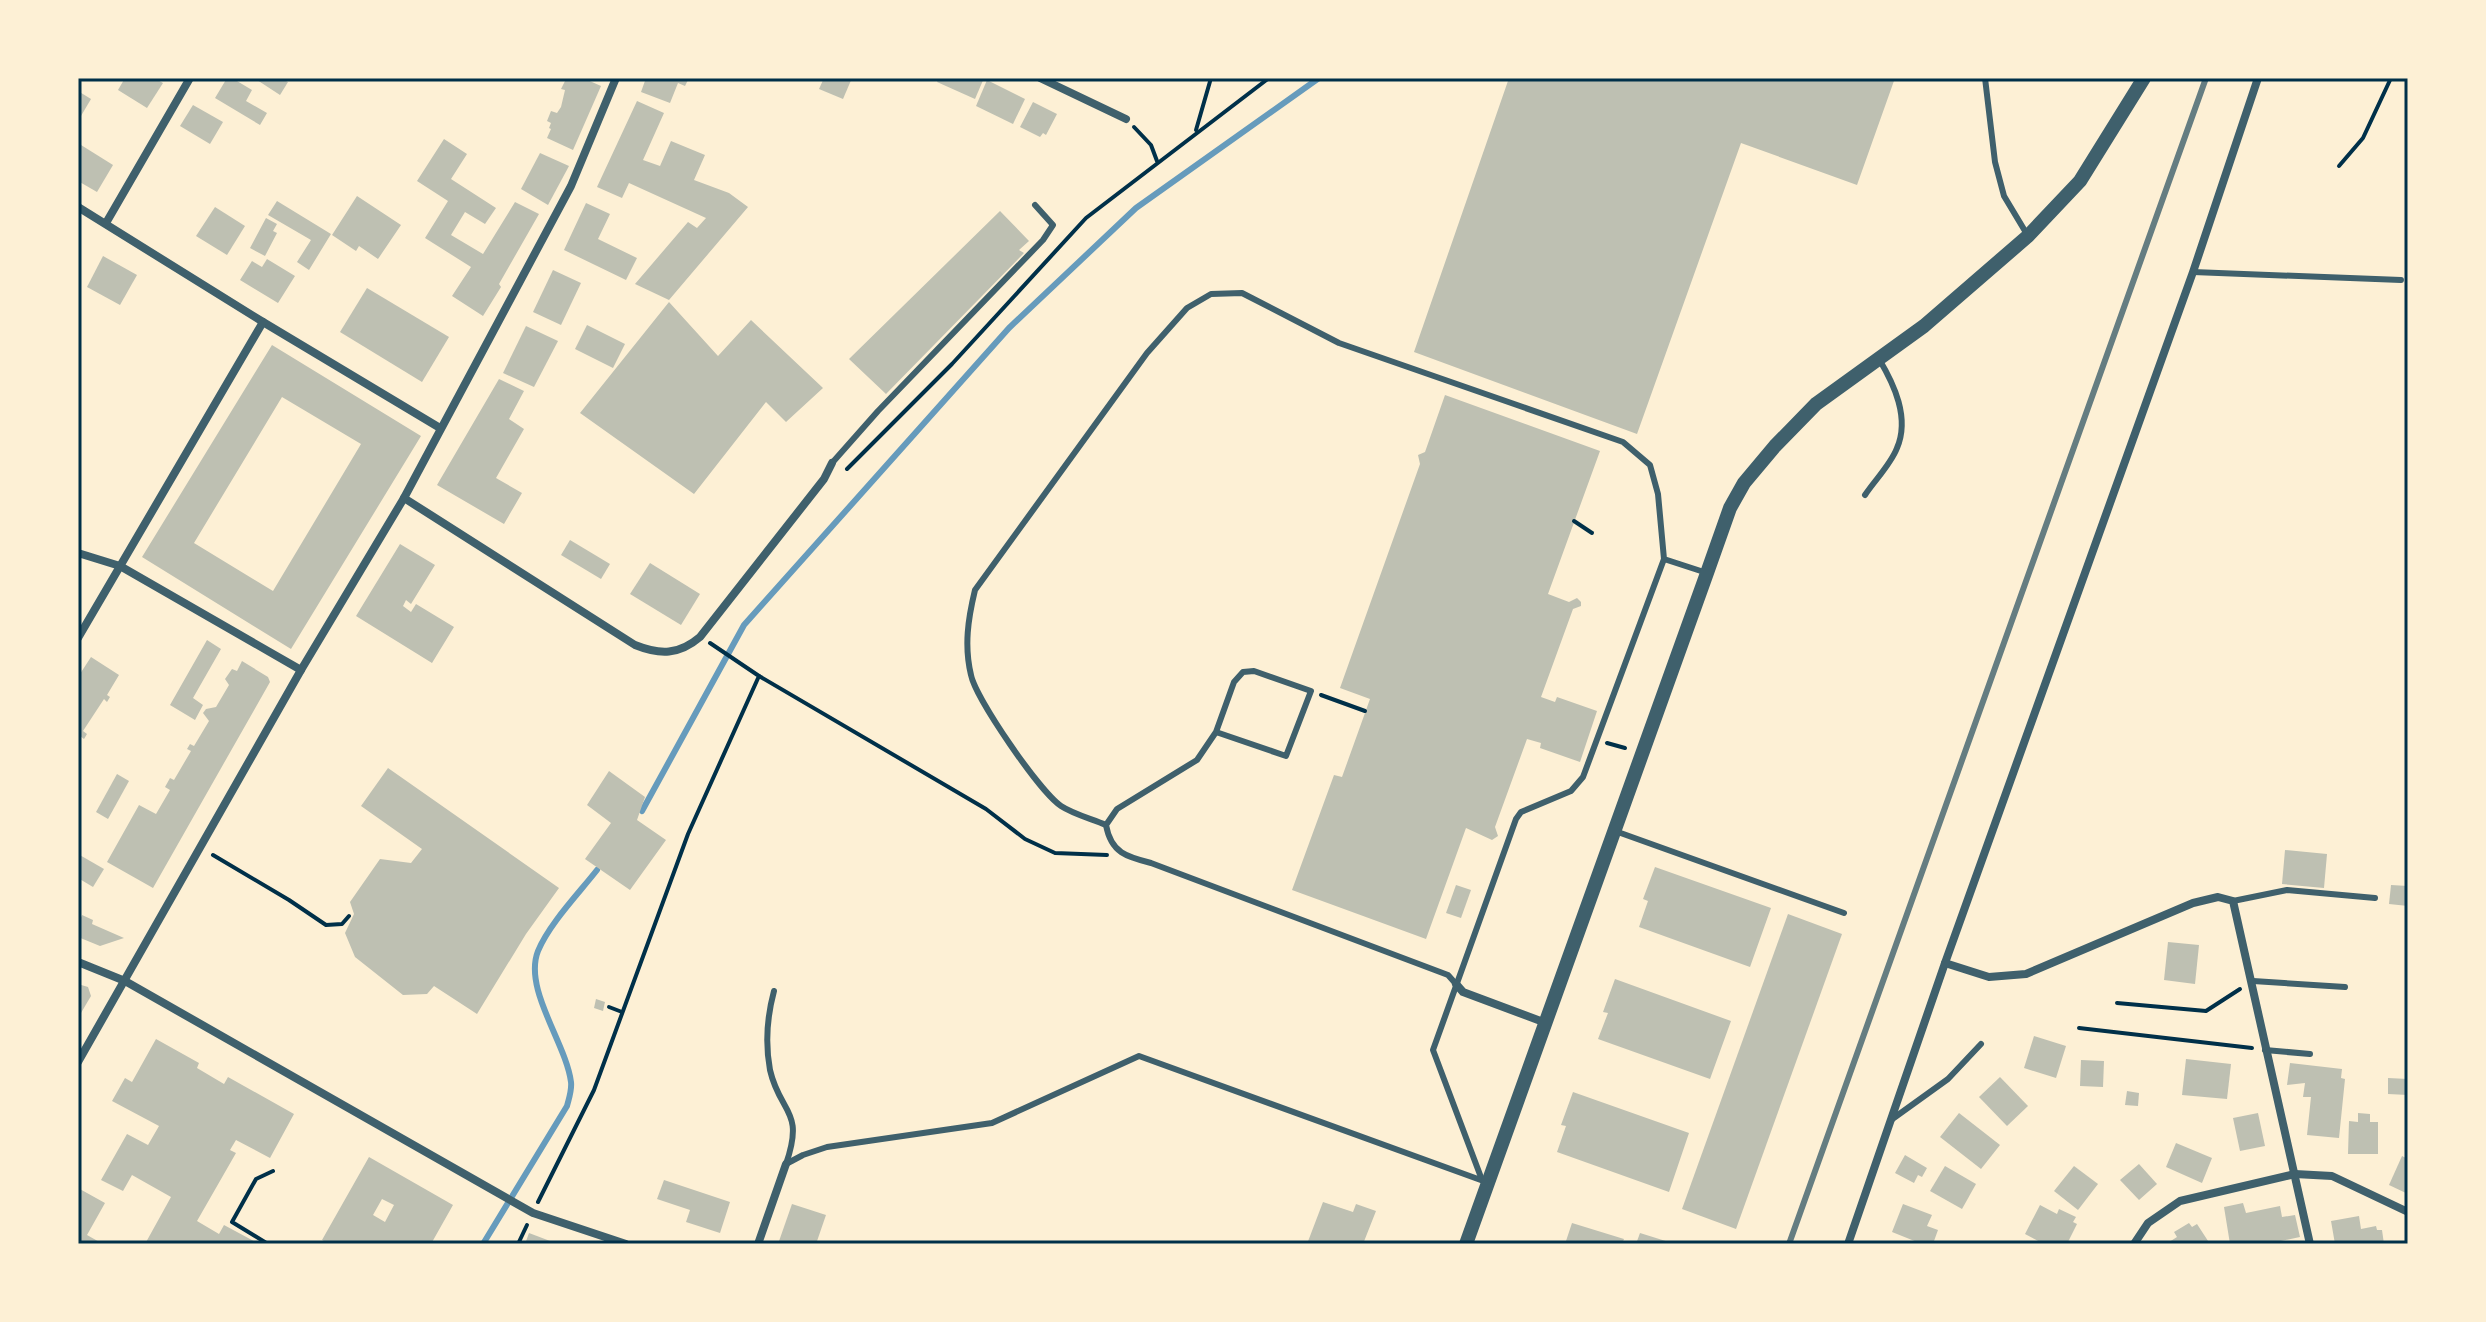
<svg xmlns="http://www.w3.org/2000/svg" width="2486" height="1322" viewBox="0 0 2486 1322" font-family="Poppins,sans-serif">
  <rect width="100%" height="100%" fill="#fdf0d5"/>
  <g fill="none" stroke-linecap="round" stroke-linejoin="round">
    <!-- stream -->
    <g stroke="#669bbc" stroke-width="6">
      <polyline points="642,811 744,625 1009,328 1136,208 1319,78"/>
      <path d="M483,1244L567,1106C569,1098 572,1090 571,1082C566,1043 523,989 538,951C549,924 579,893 597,870"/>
    </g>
  </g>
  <!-- building -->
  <g fill="#bec0b2" fill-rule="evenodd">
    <polygon points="125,78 154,78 163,83 147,108 118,90"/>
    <polygon points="227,78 232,78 252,90 246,101 267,113 260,125 215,98"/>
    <polygon points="254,78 280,78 288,82 280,95"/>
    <polygon points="573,78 583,78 601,86 573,150 547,138 551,129 549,128 551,123 547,121 551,111 557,113 561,107 565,90 561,89 566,79 571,81"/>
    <polygon points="646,78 689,78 685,86 678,83 670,103 641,92"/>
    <polygon points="824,78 852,78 843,99 819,89"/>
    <polygon points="939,78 984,78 975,99 937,82"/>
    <polygon points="1509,78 1895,78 1857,185 1741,143 1637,434 1414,352"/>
    <polygon points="987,80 1025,99 1013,124 976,106"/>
    <polygon points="78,91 91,99 78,121"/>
    <polygon points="637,101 664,113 643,160 660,166 671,141 705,155 694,180 729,193 748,207 669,300 635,284 688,222 697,228 706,218 629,183 622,198 597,187"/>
    <polygon points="1033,102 1057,114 1046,135 1043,133 1040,137 1020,127"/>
    <polygon points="193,105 223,122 210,144 180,126"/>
    <polygon points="444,139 467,154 451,179 496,208 485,224 465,212 451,235 483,254 515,202 539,214 499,284 501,287 483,316 452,296 471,267 425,238 448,201 417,181"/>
    <polygon points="81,145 113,165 97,192 78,181 78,150"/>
    <polygon points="540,153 569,166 548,205 521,189"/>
    <polygon points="357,196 401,225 378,259 359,246 356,251 332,235"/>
    <polygon points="277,201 331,234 309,270 297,262 311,240 268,215"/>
    <polygon points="586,203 610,214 598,239 637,258 626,280 564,250"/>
    <polygon points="215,207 245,226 227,255 196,236"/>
    <polygon points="1000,211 1029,241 1019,250 1024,253 886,394 849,359"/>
    <polygon points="266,218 277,224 273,231 277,233 265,256 250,248"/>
    <polygon points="103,256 137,275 120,305 87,287"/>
    <polygon points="267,259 295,276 278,303 240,280 252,261 262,267"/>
    <polygon points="553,270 581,283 561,325 533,312"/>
    <polygon points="367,288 449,337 422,382 340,332"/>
    <polygon points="669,302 718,356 751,320 823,388 786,422 766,402 694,494 580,413"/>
    <polygon points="587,325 625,344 613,368 575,349"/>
    <polygon points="526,326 558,341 534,387 503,373"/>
    <path d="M272,345L421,436L291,649L142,557ZM282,397L361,444L273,591L194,543Z"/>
    <polygon points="499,379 524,391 509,419 524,429 496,478 522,493 504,524 437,485"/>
    <polygon points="1445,395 1600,451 1548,594 1569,602 1577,598 1581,602 1581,606 1573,609 1541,697 1555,702 1557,697 1597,711 1580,762 1540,748 1541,743 1527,739 1495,827 1498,836 1492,840 1466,828 1426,939 1292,890 1334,775 1342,777 1370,699 1340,688 1420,464 1418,455 1425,452"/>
    <polygon points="570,540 610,564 601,579 561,555"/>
    <polygon points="400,544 435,565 411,604 406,600 403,606 411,612 416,604 454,627 432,663 356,616"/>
    <polygon points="650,563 700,594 681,625 630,594"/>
    <polygon points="207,640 221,649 193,698 203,705 195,720 170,705"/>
    <polygon points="91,657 119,675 107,695 110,697 107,702 104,699 83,731 87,734 84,739 80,736 78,740 78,677"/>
    <polygon points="242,661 268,677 270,682 153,888 107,862 139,805 156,814 170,790 165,787 170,778 174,780 191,751 187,749 190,744 194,746 209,721 203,713 206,709 216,707 229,685 225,679 232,669 237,671"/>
    <polygon points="388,768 559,888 526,934 477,1014 434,986 427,994 403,995 355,957 345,933 354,914 350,902 380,859 411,863 422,849 361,806"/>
    <polygon points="609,771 645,797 637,820 666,840 630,890 585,859 611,823 587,805"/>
    <polygon points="117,774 129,781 108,819 96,812"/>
    <polygon points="2285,850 2327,854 2324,888 2282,884"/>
    <polygon points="78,854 104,869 93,887 78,878"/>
    <polygon points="1655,867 1771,908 1750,967 1639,927 1648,901 1643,899"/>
    <polygon points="1456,885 1471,890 1461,918 1446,913"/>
    <polygon points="2391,885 2408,886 2408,906 2389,904"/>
    <polygon points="1788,914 1842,934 1736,1229 1682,1209"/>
    <polygon points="82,915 93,920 92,924 124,938 100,946 78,937 78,925"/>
    <polygon points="2168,942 2199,945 2195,984 2164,980"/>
    <polygon points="1615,979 1731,1021 1710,1079 1598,1039 1608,1013 1603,1012"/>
    <polygon points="78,984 88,987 91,996 78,1018"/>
    <polygon points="596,999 605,1002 603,1011 594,1008"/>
    <polygon points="2034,1036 2066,1046 2056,1078 2024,1068"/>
    <polygon points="156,1039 199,1063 197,1068 224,1084 228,1077 294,1114 270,1158 236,1140 230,1150 236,1153 197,1221 219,1234 224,1225 259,1244 145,1244 171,1197 132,1175 123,1191 101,1180 127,1134 148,1145 159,1126 112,1101 125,1078 132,1082"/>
    <polygon points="2186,1059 2231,1064 2227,1099 2182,1095"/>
    <polygon points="2081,1060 2104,1061 2103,1087 2080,1086"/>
    <polygon points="2290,1063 2342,1069 2341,1078 2345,1079 2339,1138 2307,1135 2311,1097 2303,1097 2305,1083 2287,1085"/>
    <polygon points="2000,1077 2028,1106 2007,1126 1979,1097"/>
    <polygon points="2388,1078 2408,1079 2408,1095 2388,1094"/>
    <polygon points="2127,1091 2139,1093 2138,1106 2125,1105"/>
    <polygon points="1573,1092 1689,1133 1669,1192 1557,1152 1566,1126 1561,1125"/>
    <polygon points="1959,1113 2000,1145 1981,1169 1940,1137"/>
    <polygon points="2258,1113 2265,1146 2240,1151 2233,1118"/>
    <polygon points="2358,1113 2370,1114 2370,1122 2378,1122 2378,1154 2348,1154 2349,1121 2358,1122"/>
    <polygon points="2176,1143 2212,1158 2202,1183 2166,1167"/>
    <polygon points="1905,1155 1927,1168 1922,1177 1918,1175 1914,1183 1895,1173"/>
    <polygon points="2402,1156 2408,1159 2408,1194 2389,1185"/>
    <path d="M369,1157L453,1205L431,1244H329L322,1240ZM382,1199L394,1205L385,1222L373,1215Z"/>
    <polygon points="2139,1164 2157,1184 2139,1200 2120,1180"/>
    <polygon points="1945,1166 1976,1184 1962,1209 1930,1191"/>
    <polygon points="2074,1166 2098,1184 2078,1210 2054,1191"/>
    <polygon points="664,1180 730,1202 720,1233 686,1222 690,1210 657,1199"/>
    <polygon points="78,1188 105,1203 87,1235 103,1244 84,1244 78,1241"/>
    <polygon points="1323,1202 1353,1212 1356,1204 1376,1211 1363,1244 1307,1244"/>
    <polygon points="2243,1203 2246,1213 2280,1206 2282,1217 2295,1215 2300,1237 2266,1244 2230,1244 2224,1207"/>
    <polygon points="792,1204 826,1215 816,1244 778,1244"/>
    <polygon points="1903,1204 1932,1215 1927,1226 1938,1230 1934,1241 1941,1244 1922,1244 1892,1232"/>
    <polygon points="2040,1205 2057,1214 2059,1209 2076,1217 2073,1222 2077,1224 2067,1244 2044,1244 2025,1234"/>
    <polygon points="2359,1216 2361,1229 2376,1226 2377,1230 2382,1230 2384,1244 2335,1244 2331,1221"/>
    <polygon points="1572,1223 1624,1239 1622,1244 1565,1244"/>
    <polygon points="2189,1223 2192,1227 2197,1224 2210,1244 2166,1244 2177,1237 2174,1232"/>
    <polygon points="529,1233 558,1244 525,1244"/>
    <polygon points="1640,1233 1672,1243 1671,1244 1636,1244"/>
  </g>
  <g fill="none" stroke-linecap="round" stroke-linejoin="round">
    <!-- path -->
    <g stroke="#003049" stroke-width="4">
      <polyline points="1134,127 1151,145 1157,161"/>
      <polyline points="1196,130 1211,78"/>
      <polyline points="2339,166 2363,138 2391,78"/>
      <polyline points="847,469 952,364 1086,218 1269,78"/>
      <polyline points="1574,521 1592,533"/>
      <polyline points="759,676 986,809 1025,839 1055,853 1107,855"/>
      <polyline points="1321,695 1365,711"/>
      <polyline points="1607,743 1625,748"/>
      <polyline points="213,855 289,900 326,925 342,924 349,916"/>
      <polyline points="2117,1003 2206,1011 2240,989"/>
      <polyline points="609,1007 622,1012"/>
      <polyline points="2079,1028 2252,1048"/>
      <polyline points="538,1202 594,1090 688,834 759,676 710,643"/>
      <polyline points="268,1244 232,1222 256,1179 273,1171"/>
      <polyline points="518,1244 527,1225"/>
    </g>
    <!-- service -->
    <g stroke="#3f606c" stroke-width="6">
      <polyline points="1985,78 1995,162 2004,196 2028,236"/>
      <polyline points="2193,272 2401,280"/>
      <polyline points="832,463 878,411 1043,240 1053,225 1035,205"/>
      <path d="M1865,495C1875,480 1891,464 1897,448C1910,418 1894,384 1879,359"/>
      <path d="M1216,732L1286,756L1311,691L1254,671L1243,672L1234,682L1216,732L1197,760L1117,809L1106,825C1111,853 1127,857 1151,863L1448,975L1456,984"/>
      <path d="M1106,825C1092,819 1073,814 1061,806C1040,792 976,699 971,675C964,646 968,619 975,590L1147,353L1187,308L1211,294L1242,293L1339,343L1623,442L1650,465L1658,494L1664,559L1707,573"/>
      <polyline points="1615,831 1844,913"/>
      <polyline points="2233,901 2287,890 2375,898"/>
      <polyline points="2253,981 2345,987"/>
      <path d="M774,991C767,1017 765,1043 770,1070C780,1114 805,1109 786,1164"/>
      <polyline points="2265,1050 2310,1054"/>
      <polyline points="1891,1120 1948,1079 1981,1044"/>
      <polyline points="786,1164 803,1155 827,1147 992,1123 1139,1056 1489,1183"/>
      <polyline points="1482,1180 1433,1050 1516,819 1521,812 1571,791 1583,777 1664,559"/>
    </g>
    <!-- minor -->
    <g stroke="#3f606c" stroke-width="8">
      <polyline points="1040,78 1126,119"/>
      <polyline points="78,207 263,322 440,428"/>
      <polyline points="106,223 190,78"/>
      <path d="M404,498L635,645C660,655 679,655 700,637L824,479L832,463"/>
      <polyline points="78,553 120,566 301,670"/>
      <polyline points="78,638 263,322"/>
      <polyline points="78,962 125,981 533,1213 626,1244"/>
      <polyline points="1945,963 1989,977 2026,974 2193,903 2218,897 2233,901 2310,1244"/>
      <polyline points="1456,984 1463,992 1546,1023"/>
      <polyline points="78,1062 301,670 404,498 571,186 616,78"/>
      <polyline points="758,1244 786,1164"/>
      <polyline points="1848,1244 1945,963 2193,272 2258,78"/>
      <polyline points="2134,1244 2148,1223 2180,1201 2295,1174 2332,1176 2408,1212"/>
    </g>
    <!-- tertiary -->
    <polyline stroke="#3f606c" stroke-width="14" points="1466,1244 1707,573 1730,508 1744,483 1775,446 1816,404 1924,326 2028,236 2080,181 2144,78"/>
    <!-- rail -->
    <polyline stroke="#657d81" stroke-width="6" points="1789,1244 2206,78"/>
  </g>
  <!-- border -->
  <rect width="2486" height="1322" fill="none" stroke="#fdf0d5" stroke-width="160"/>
  <rect x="80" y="80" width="2326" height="1162" fill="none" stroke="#003049" stroke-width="3"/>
</svg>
